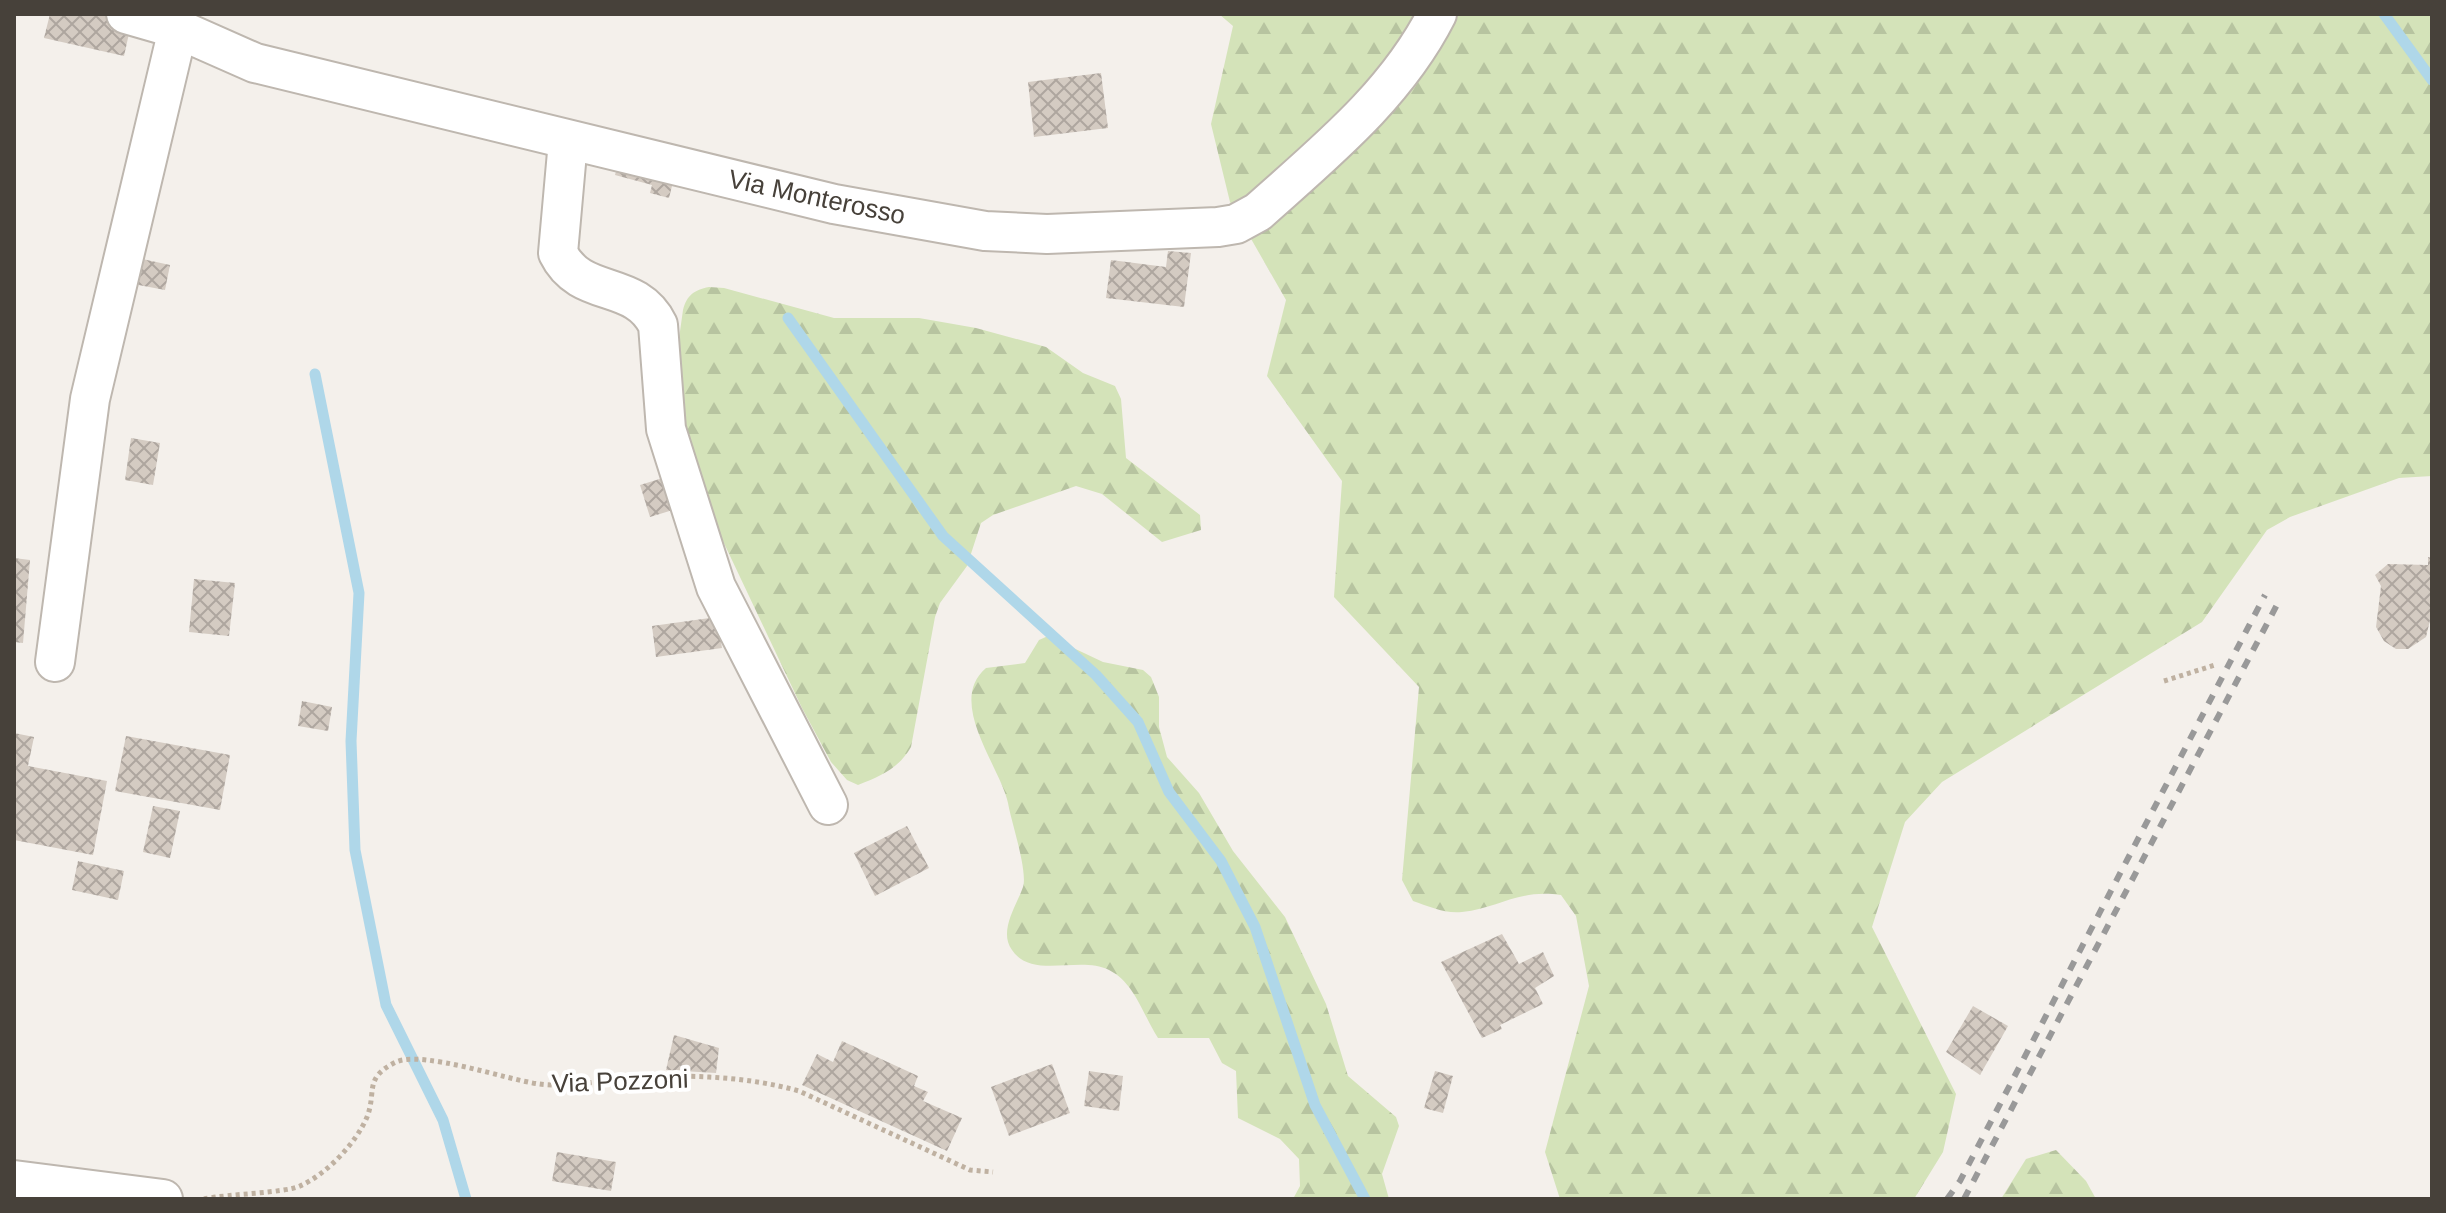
<svg xmlns="http://www.w3.org/2000/svg" width="2446" height="1213" viewBox="0 0 2446 1213" font-family="Helvetica,sans-serif">
  <defs>
    <pattern id="forest-firs" width="22" height="20" patternUnits="userSpaceOnUse" patternTransform="scale(2)"><rect width="22" height="20" fill="#d4e3b9"/><path d="M5 1l3.5 6h-7zM16 11l3.5 6h-7z" fill="#b7c4a0"/></pattern>
    <pattern id="building-cross-hatch" width="8" height="8" patternUnits="userSpaceOnUse" patternTransform="scale(2)"><rect width="8" height="8" fill="#d4cbc2"/><path d="M0 0l8 8M0 8l8-8" fill="none" stroke="#aea69f"/></pattern>
  </defs>
  <rect width="100%" height="100%" fill="#f4f0eb"/>
  <!-- forest -->
  <g fill="url(#forest-firs)">
    <path d="M1219,14H2432V476L2399,478L2290,517L2267,530L2202,622L1942,782L1905,822L1872,927L1956,1094L1943,1152L1914,1199H1560L1545,1152L1589,986L1576,916L1561,895C1517,889 1500,908 1462,912C1445,914 1428,906 1413,901L1402,880L1419,687L1334,597L1342,481L1267,376L1286,300L1230,202L1211,124L1233,26Z"/>
    <path d="M709,287L724,288L834,318H919L976,328L1046,347L1083,373L1115,386L1121,399L1126,458L1200,515L1201,530L1162,542L1102,494L1076,486L993,515L981,523L967,566L940,603L935,617L911,747C899,768 881,776 858,785L847,780L831,762L802,708L678,446L672,388L683,310C687,295 694,290 709,287Z"/>
    <path d="M1048,636L1103,662L1143,670L1151,677L1159,697V727L1167,757L1199,793L1233,851L1285,917L1326,1004L1348,1076L1396,1117L1399,1126L1382,1174L1389,1199H1293L1300,1186L1299,1159L1280,1139L1238,1118L1236,1071L1222,1063L1209,1038H1158C1143,1015 1135,983 1109,970C1080,955 1032,980 1012,950C998,931 1017,905 1023,887C1028,871 1011,821 1008,803C1000,766 946,702 986,668L1025,663L1039,640Z"/>
    <polygon points="2056,1150 2086,1181 2096,1199 2001,1199 2026,1159"/>
  </g>
  <g fill="none" stroke-linecap="round" stroke-linejoin="round">
    <!-- stream -->
    <g stroke="#afd7e9" stroke-width="11">
      <polyline points="2384,14 2432,80"/>
      <polyline points="788,318 943,536 1096,675 1138,722 1169,792 1221,861 1255,927 1315,1105 1365,1199"/>
      <polyline points="315,374 359,593 351,741 355,850 386,1005 443,1120 466,1199"/>
    </g>
  </g>
  <!-- building -->
  <g fill="url(#building-cross-hatch)">
    <polygon points="50,14 104,14 132,20 124,56 44,38"/>
    <polygon points="1101,73 1108,128 1034,137 1028,82"/>
    <polygon points="619,160 675,174 669,198 650,193 652,185 615,175"/>
    <polygon points="1168,251 1191,253 1184,307 1106,298 1111,260 1166,267"/>
    <polygon points="133,257 170,265 165,290 128,283"/>
    <polygon points="131,438 160,443 153,485 125,480"/>
    <polygon points="666,477 676,509 650,517 640,485"/>
    <polygon points="2428,557 2432,558 2432,612 2426,637 2408,649 2396,649 2384,641 2376,627 2381,586 2375,575 2388,564 2428,565"/>
    <polygon points="14,558 30,560 23,643 14,642"/>
    <polygon points="194,579 235,583 229,636 189,632"/>
    <polygon points="717,617 722,648 656,657 652,626"/>
    <polygon points="302,701 332,707 328,731 298,726"/>
    <polygon points="14,733 34,737 28,766 107,781 93,855 14,840"/>
    <polygon points="126,736 230,755 220,810 115,791"/>
    <polygon points="153,806 180,811 170,858 143,852"/>
    <polygon points="907,826 929,868 875,896 854,853"/>
    <polygon points="78,861 124,871 118,900 72,890"/>
    <polygon points="1502,934 1519,964 1543,952 1554,976 1535,988 1543,1004 1500,1025 1502,1029 1482,1038 1441,962"/>
    <polygon points="1973,1006 2008,1026 1980,1075 1946,1052"/>
    <polygon points="674,1035 719,1048 716,1073 666,1070"/>
    <polygon points="842,1041 918,1076 914,1086 928,1092 923,1101 962,1118 947,1151 802,1085 817,1054 833,1062"/>
    <polygon points="1052,1064 1070,1113 1009,1136 991,1087"/>
    <polygon points="1089,1071 1123,1076 1119,1111 1084,1106"/>
    <polygon points="1435,1071 1453,1076 1443,1113 1424,1108"/>
    <polygon points="557,1152 616,1162 611,1191 552,1181"/>
  </g>
  <g fill="none" stroke-linecap="round" stroke-linejoin="round">
    <!-- street casing -->
    <g stroke="#beb7af" stroke-width="42">
      <g id="street">
        <path d="M126,14L178,29L255,63L834,204L985,231L1047,234L1218,227L1236,224L1258,212C1325,152 1396,95 1437,14"/>
        <path d="M568,141L558,253C581,300 635,278 658,325L666,429L716,587L828,805"/>
        <polyline points="55,662 90,399 178,29"/>
        <polyline points="14,1180 163,1199"/>
      </g>
    </g>
    <!-- path -->
    <g stroke="#bfb1a1" stroke-width="5" stroke-dasharray="4 4" stroke-linecap="butt">
      <polyline points="2164,681 2215,665"/>
      <path d="M204,1199C227,1194 285,1193 300,1186C327,1174 356,1143 367,1117C377,1092 363,1078 396,1062C422,1050 508,1080 539,1084C567,1088 601,1080 630,1078C685,1074 746,1076 799,1091L970,1170L993,1172"/>
    </g>
    <!-- street -->
    <use href="#street" stroke="#fff" stroke-width="38"/>
    <!-- rail -->
    <g stroke="#999" stroke-width="6" stroke-dasharray="10 10" stroke-linecap="butt">
      <polyline points="1947,1199 1960,1181 2265,595"/>
      <polyline points="1964,1199 2279,601"/>
    </g>
  </g>
  <g text-anchor="middle" stroke-width="8" stroke-linejoin="round" paint-order="stroke">
    <!-- street labels -->
    <g font-size="26" fill="#47413a" stroke="#fff">
      <text transform="translate(817 197) rotate(12)" y="9">Via Monterosso</text>
      <text transform="translate(620 1081) rotate(-2)" y="9">Via Pozzoni</text>
    </g>
  </g>
  <!-- border -->
  <rect width="2446" height="1213" fill="none" stroke="#47413a" stroke-width="32"/>
</svg>
